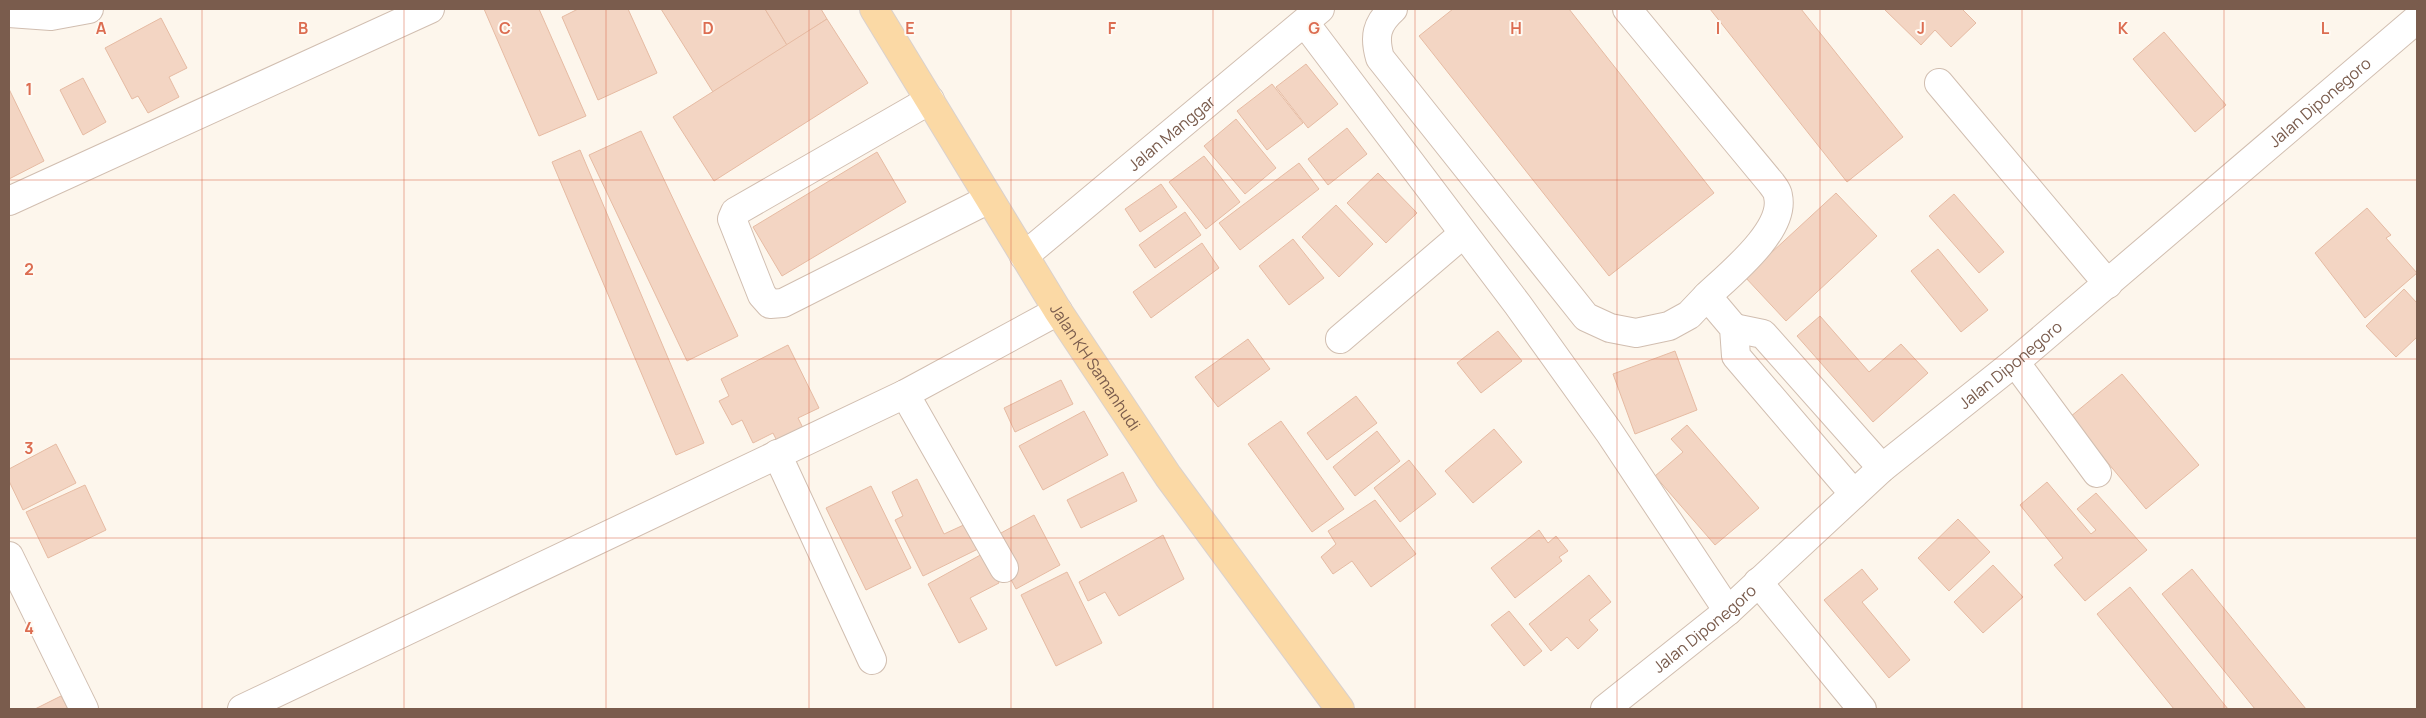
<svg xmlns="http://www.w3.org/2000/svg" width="2426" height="718" viewBox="0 0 2426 718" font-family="Manrope,sans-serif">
  <rect width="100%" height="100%" fill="#fdf6ec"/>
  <!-- building -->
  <g fill="#f3d5c3" stroke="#e6bba3">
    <polygon points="484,9 539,9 586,116 539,136"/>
    <polygon points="578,9 628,9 657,73 598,100 562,17"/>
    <polygon points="661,9 765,9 787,45 713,92"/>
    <polygon points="765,9 821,9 827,19 787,45"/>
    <polygon points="1453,9 1569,9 1714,193 1609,276 1419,36"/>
    <polygon points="1710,9 1801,9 1903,137 1847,182"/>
    <polygon points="1884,9 1962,9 1976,23 1951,47 1935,30 1921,45"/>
    <polygon points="161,18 187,68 169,77 179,97 148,113 138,96 132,99 105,48"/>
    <polygon points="827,19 868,83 714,181 673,117"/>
    <polygon points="2164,32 2226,105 2195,132 2133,59"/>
    <polygon points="1306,64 1338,104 1308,128 1276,87"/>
    <polygon points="83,78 106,122 83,135 60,90"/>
    <polygon points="1272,84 1303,123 1267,150 1237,111"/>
    <polygon points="9,89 44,161 9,179"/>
    <polygon points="1236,119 1276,168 1245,194 1204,146"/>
    <polygon points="1347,128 1367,154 1328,185 1308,159"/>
    <polygon points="641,131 738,336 687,361 589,155"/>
    <polygon points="580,150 704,443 676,455 552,162"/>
    <polygon points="877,152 906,202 782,276 753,227"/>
    <polygon points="1204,156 1240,202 1206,229 1169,182"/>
    <polygon points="1299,163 1319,189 1240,250 1219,223"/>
    <polygon points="1378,173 1417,213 1386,243 1347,203"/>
    <polygon points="1161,184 1177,207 1140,232 1125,209"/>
    <polygon points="1836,193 1877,236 1786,321 1745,277"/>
    <polygon points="1954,194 2004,252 1979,273 1929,216"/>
    <polygon points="1336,205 1373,244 1339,277 1302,237"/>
    <polygon points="2367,208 2391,235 2386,238 2417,273 2365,318 2315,253"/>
    <polygon points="1185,212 1201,235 1155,268 1139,245"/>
    <polygon points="1293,239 1324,278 1289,305 1259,266"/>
    <polygon points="1202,243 1219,268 1151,318 1133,292"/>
    <polygon points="1938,249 1988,310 1961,332 1911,271"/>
    <polygon points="2404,289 2417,303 2417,337 2396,357 2366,326"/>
    <polygon points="1820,316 1869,372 1901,344 1928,373 1873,422 1797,336"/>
    <polygon points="1498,331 1522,361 1481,393 1457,363"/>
    <polygon points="1248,339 1270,369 1218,407 1195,377"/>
    <polygon points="788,345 819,408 798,418 806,434 780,447 773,433 753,443 742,420 732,425 719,401 729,396 721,379"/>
    <polygon points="1675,351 1697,410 1635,434 1613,374"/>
    <polygon points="2122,374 2199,465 2146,509 2070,417"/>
    <polygon points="1061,380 1073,404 1015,432 1004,408"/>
    <polygon points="1356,396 1377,423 1327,460 1307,433"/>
    <polygon points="1084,411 1108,455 1043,490 1019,446"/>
    <polygon points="1281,421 1344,509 1312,532 1248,444"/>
    <polygon points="1687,425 1759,508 1715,545 1655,476 1683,452 1671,439"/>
    <polygon points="1494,429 1522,462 1473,503 1445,471"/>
    <polygon points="1377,431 1400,461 1355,496 1333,467"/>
    <polygon points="56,444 76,483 23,510 9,481 9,469"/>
    <polygon points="1409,460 1436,494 1400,522 1374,488"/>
    <polygon points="1123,472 1137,501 1081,528 1067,500"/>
    <polygon points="917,479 944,534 968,523 980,548 923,576 895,520 903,516 892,492"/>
    <polygon points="2047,482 2091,534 2096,530 2077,509 2096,493 2147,550 2085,601 2054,565 2063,558 2020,505"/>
    <polygon points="85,485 106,530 48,558 26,512"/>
    <polygon points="871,486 911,568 866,590 826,508"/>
    <polygon points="1375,500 1416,554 1371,587 1352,561 1333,574 1321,557 1336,544 1328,531"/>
    <polygon points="1034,515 1060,565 1016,589 990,539"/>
    <polygon points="1958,519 1990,552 1949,591 1918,558"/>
    <polygon points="1539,530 1548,543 1556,536 1568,551 1559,557 1562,561 1515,598 1491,568"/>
    <polygon points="1163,535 1184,579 1119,616 1105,592 1088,601 1079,582"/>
    <polygon points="984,553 999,583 970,598 987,629 959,643 928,584"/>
    <polygon points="1993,565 2023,597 1983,633 1954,602"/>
    <polygon points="1862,569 1878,589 1862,602 1910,660 1889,678 1824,600"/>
    <polygon points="2192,569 2306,709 2255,709 2162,594"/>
    <polygon points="1067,572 1102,643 1056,666 1021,595"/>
    <polygon points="1589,575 1611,602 1589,620 1598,630 1578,649 1567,637 1551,651 1529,624"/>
    <polygon points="2130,587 2228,709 2174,709 2097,614"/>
    <polygon points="1509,611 1542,651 1524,666 1491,625"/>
    <polygon points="61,696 68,709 35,709"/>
  </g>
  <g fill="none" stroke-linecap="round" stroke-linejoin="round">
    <!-- minor casing -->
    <g stroke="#d1beb0" stroke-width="30">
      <g id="minor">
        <path d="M1393,9C1376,24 1374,37 1380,58L1586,317L1610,328L1636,333L1669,326L1689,315L1707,296L1734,328L1736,356L1854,494"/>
        <path d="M1627,9L1771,183C1774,187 1778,192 1778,196C1786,230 1729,275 1707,296"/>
        <polyline points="9,13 51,16 89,9"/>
        <polyline points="1305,23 1518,305 1609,432 1728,611"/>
        <polyline points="1939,83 2108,284"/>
        <polyline points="930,100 735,212 732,219 762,295 770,304 783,303 989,199"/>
        <polyline points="9,201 430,9"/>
        <path id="s1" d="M1024,256L1320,9"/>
        <polyline points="1734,328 1763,334 1882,468"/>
        <polyline points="1340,339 1463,234"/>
        <polyline points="2015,362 2097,473"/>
        <polyline points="905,394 1004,568"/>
        <polyline points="777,454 872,660"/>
        <polyline points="9,556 84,709"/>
        <polyline points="1758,582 1862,709"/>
        <polyline points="242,709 905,394 1058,311"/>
        <path id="s2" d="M1605,709L1728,611L1882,468L2015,362L2417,19"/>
      </g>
    </g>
    <!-- major casing -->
    <g stroke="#dad1cd" stroke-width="30">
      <g id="major">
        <path id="s3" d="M874,9L1058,311L1168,476L1340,709"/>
      </g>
    </g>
    <!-- minor -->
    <use href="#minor" stroke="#fff" stroke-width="28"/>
    <!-- major -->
    <use href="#major" stroke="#fbd9a5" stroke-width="28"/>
  </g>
  <!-- grid -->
  <path fill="none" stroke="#dc6d51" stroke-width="1" stroke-opacity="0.55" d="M202,9V709M404,9V709M606,9V709M809,9V709M1011,9V709M1213,9V709M1415,9V709M1617,9V709M1820,9V709M2022,9V709M2224,9V709M9,180H2417M9,359H2417M9,538H2417"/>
  <g text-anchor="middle" stroke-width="4" stroke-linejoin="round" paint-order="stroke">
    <!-- street labels -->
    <g font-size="16" fill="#7a5c4d" stroke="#fffaf3">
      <text dy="6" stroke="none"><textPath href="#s2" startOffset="938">Jalan Diponegoro</textPath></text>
      <text dy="6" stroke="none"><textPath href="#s1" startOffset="192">Jalan Manggar</textPath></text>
      <text dy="6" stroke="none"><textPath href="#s2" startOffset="532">Jalan Diponegoro</textPath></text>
      <text dy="6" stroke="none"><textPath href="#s3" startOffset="421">Jalan KH Samanhudi</textPath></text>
      <text dy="6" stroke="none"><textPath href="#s2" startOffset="128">Jalan Diponegoro</textPath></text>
    </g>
  </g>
  <g font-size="16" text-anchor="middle" font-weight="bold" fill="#dc6d51" stroke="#fffaf3" stroke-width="4" stroke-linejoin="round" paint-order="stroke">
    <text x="101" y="34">A</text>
    <text x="303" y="34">B</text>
    <text x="505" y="34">C</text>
    <text x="708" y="34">D</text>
    <text x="910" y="34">E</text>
    <text x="1112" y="34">F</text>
    <text x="1314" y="34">G</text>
    <text x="1516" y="34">H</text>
    <text x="1718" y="34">I</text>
    <text x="1921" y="34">J</text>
    <text x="2123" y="34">K</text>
    <text x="2325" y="34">L</text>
    <text x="29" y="95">1</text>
    <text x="29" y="275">2</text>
    <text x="29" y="454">3</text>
    <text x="29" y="634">4</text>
  </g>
  <!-- border -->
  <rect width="2426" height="718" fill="none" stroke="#7a5c4d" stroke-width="20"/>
</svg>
